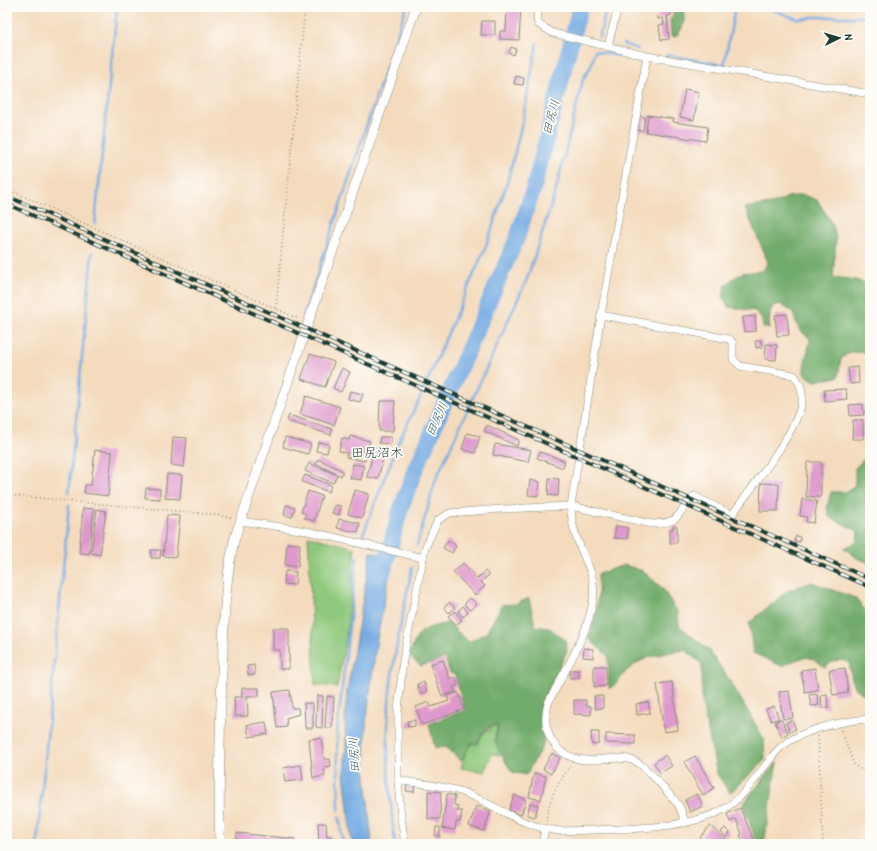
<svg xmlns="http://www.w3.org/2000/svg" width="877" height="851" viewBox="0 0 877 851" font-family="'Patrick Hand','Klee One',sans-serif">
  <rect width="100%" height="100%" fill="#fdfcf7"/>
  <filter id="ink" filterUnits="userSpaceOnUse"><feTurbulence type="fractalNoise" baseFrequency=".025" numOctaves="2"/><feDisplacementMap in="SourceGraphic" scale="8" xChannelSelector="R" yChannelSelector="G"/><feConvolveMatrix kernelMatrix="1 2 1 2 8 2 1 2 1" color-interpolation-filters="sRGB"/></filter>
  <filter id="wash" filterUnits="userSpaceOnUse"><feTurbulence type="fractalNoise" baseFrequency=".012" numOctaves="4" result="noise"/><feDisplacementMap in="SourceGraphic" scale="16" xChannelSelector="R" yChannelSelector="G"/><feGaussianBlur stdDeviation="0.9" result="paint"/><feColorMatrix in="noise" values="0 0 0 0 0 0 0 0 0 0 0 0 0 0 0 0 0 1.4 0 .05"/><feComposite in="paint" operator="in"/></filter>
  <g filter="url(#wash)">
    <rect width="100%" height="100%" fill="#f4dbbe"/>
    <!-- green -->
    <g fill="#8ec87c" stroke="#568258">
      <polygon points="308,536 355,548 347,631 337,687 315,685"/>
      <polygon points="491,726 497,726 494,742 501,752 500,755 492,754 484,772 461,768 466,752 472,744 478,745 483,733 490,731"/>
    </g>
    <!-- forest -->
    <g fill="#72ac6c" stroke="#487450">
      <path d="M674,7H683C685,19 685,28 675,37L671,36L670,19L673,17Z"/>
      <path d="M803,195L817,200L833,225L836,239L833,277L856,280L870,285V352H850L841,359L838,377L815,381L804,374C803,362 809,351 810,338C799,332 796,324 793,312L780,304L773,306L770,312L769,328H763L762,320L756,311L728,307L723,297L725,286L730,281L742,273L763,271L768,262L745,208L776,203L788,197Z"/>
      <polygon points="870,460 870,563 857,558 844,548 857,542 858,531 829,517 827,507 831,492 846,492 855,485 855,468 862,461"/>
      <path d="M624,565L643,571L662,588L678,612L679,626L709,650L732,684L764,739L765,760L730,793L717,774L702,703V664L685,650C666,653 644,655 629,669C621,676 619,683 609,689L608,656L588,638C597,617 599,597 598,574Z"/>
      <path d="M812,582L855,598L870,616V688L863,694L853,686L849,662C838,659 833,659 825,668C809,651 801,658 782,666L753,653L749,623L787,591Z"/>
      <path d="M529,598L535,626L549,628L565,640L567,651L542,703L541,712L544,731L543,745L526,775L512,772C508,766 496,747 496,741C495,736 498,730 498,725H490L489,729L482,733L478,743H472L461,761L446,747L435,748L429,724L465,710L455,675L450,673L445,658L421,666L409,656C418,629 422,629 448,623L469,642L487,632L502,605L516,604Z"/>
      <polygon points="777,762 764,844 757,844 743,804"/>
    </g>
    <!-- water -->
    <polygon fill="#74abe3" stroke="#4a748c" points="371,552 393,557 377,638 366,724 365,766 372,844 352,844 344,773 346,742 345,722 347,691"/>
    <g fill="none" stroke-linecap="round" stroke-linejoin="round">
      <!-- stream -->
      <g stroke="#74abe3" stroke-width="2.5">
        <polyline points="599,37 607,7"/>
        <polyline points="623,44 638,49"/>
        <path d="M667,55L724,65L735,8C746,8 759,6 770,9C786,13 795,23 812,17H870"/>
        <polyline points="95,223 117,7"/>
        <polyline points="304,314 406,7"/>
        <polyline points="69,492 92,253"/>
        <polyline points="362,537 399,441 419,400 486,246 508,180 523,119 537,43"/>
        <polyline points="417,545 436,479 527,279 556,190 583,79 591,66 595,51 619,56 620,53"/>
        <polyline points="339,810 337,732 357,557"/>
        <polyline points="339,817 343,844"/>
        <polyline points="37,844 69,505"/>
        <path d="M395,844C389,793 385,742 390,691C394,650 404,609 412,568"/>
      </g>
      <!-- river -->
      <polyline stroke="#74abe3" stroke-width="16" points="382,576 401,508 414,473 517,238 534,187 580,7"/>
    </g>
    <g id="blocks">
      <!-- building -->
      <g fill="#df98cd">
        <polygon points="507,7 521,7 519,40 500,39 500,31 506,31"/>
        <polygon points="657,7 671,7 671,15 667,16 669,39 661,40 659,25 664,24 663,18 658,19"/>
        <polygon points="482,21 495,21 495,35 481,35"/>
        <polygon points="511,47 516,49 514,55 509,53"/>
        <polygon points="516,76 524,78 523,85 514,84"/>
        <polygon points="685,89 699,92 694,120 680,117"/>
        <polygon points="648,115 674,119 673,122 708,127 706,141 646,132"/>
        <polygon points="639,116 645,117 643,131 637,130"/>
        <polygon points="787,314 789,335 777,336 775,315"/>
        <polygon points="755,316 756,331 745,332 743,317"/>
        <polygon points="761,340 762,347 756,348 755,341"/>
        <polygon points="766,344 777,345 776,360 765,359"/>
        <polygon points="310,354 334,362 325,387 301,379"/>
        <polygon points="858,367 859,383 850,384 848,368"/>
        <polygon points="342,368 350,372 341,392 333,388"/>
        <polygon points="846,389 847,399 825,401 824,390"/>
        <polygon points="350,391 363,394 360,402 348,399"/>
        <polygon points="306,396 340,407 334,425 300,414"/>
        <polygon points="380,401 395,401 393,431 379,431"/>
        <polygon points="863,404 864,415 850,416 849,405"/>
        <polygon points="289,415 332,429 331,435 287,421"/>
        <polygon points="853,420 863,420 863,439 852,439"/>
        <polygon points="487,425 519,440 517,446 484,431"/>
        <polygon points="467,433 480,436 475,453 462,449"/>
        <polygon points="350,436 370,441 365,461 346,457 347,453 339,451 342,438 349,440"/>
        <polygon points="173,437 187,438 184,467 171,465"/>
        <polygon points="285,437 311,444 308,454 283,447"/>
        <polygon points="380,437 391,437 391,444 379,443"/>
        <polygon points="318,442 329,444 327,453 316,451"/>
        <polygon points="495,444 531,450 528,462 493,455"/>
        <polygon points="374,448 385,450 378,479 367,477"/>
        <polygon points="95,450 112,452 108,496 84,493 85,485 91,485"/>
        <polygon points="540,452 565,461 563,468 537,458"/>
        <polygon points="318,459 343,471 341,476 316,464"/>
        <polygon points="807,462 821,462 821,497 806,497"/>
        <polygon points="309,463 337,475 333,483 305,471"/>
        <polygon points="353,464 364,466 361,480 350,478"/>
        <polygon points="167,474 182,475 180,499 165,498"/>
        <polygon points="305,475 331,485 329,492 302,482"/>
        <polygon points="549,478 559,479 558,496 548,495"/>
        <polygon points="530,480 540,482 538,496 528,495"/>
        <polygon points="761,483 779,484 778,511 760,511"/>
        <polygon points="146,488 160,489 160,499 145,498"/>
        <polygon points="355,490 369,494 362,518 348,514"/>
        <polygon points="308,491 322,496 314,521 304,518 306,514 301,512"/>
        <polygon points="802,499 817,501 814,523 806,522 807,517 800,516"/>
        <polygon points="286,505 295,508 292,517 284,515"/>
        <polygon points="335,505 341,506 339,515 332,513"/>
        <polygon points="83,508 94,509 89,554 79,553"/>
        <polygon points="97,509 106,511 100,555 91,553"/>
        <polygon points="167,515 180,516 176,557 163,556"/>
        <polygon points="339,519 360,523 358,532 337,528"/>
        <polygon points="616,526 628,528 627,539 614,538"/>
        <polygon points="673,526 677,526 677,543 670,543 670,529 673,529"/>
        <polygon points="796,536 800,537 800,542 794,541"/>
        <polygon points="448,540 456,546 452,553 443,548"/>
        <polygon points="287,543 300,544 298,567 285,565"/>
        <polygon points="151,550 161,550 160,558 151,558"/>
        <polygon points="463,563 477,579 485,571 489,575 481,582 485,586 475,595 453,572"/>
        <polygon points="285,571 296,572 295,585 284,584"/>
        <polygon points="470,598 477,604 470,610 464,604"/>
        <polygon points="450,602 455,608 449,613 444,607"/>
        <polygon points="463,606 468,612 463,617 458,611"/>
        <polygon points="455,611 462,620 456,625 448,616"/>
        <polygon points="273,628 289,628 289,669 280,669 280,650 273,650"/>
        <polygon points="584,648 593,649 593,658 583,657"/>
        <polygon points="443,660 450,679 455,677 458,685 453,687 455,692 442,696 430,664"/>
        <polygon points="254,665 255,675 248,675 247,666"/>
        <polygon points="594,666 606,666 606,686 594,687"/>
        <polygon points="815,668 818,690 805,692 801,670"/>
        <polygon points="845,668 848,693 833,695 829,670"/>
        <rect x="570" y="670" width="9" height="8"/>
        <polygon points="424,682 427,692 420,694 417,684"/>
        <polygon points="672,682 678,730 664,732 657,684"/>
        <polygon points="242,688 259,688 259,696 247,696 248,716 235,716 234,697 242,697"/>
        <polygon points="290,690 292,708 298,708 299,714 286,718 287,727 277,728 273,692"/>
        <polygon points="789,691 793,718 783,719 779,692"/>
        <polygon points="458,692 464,709 422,725 416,707 429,702 431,707 449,701 447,696"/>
        <polygon points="817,694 819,705 811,706 809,695"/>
        <polygon points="827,694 828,708 822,708 821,695"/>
        <polygon points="317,696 323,696 322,728 316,727"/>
        <polygon points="327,696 334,697 332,728 325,728"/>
        <polygon points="594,696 603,696 603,708 595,709"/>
        <polygon points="574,700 586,700 586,706 591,706 591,715 574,714"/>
        <polygon points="648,702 650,713 637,715 636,704"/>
        <polygon points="304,703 313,703 313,728 305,728"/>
        <polygon points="774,706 779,719 771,721 766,709"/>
        <polygon points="781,719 788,733 782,737 775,722"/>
        <polygon points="415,720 415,726 408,727 407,721"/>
        <polygon points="792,720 796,729 790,732 786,723"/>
        <polygon points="266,722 268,734 249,737 247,725"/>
        <polygon points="591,732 599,732 599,744 592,745"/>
        <polygon points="606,734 635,735 635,744 606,743"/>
        <polygon points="321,738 324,759 330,759 331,766 324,767 325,776 313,778 309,739"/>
        <polygon points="552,753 560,758 551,774 543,769"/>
        <polygon points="665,755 672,766 660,773 654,763"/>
        <polygon points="695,756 714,788 703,795 684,762"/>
        <polygon points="301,765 303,780 285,782 283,768"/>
        <polygon points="534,773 546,776 541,800 529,797"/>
        <polygon points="407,785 415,786 414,792 406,791"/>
        <polygon points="428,791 441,792 440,819 428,819"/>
        <polygon points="447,794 455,796 454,805 458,806 457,811 462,811 460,822 456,822 455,830 442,828"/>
        <polygon points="697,794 703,806 690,812 685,800"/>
        <polygon points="514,795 526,800 521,815 509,810"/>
        <polygon points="530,803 538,805 535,817 527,815"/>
        <polygon points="476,806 491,811 484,831 469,826"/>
        <polygon points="740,808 755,842 750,844 744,844 740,835 742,834 736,819 730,822 727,814"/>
        <polygon points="318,823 326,823 327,836 331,836 332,844 319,844"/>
        <polygon points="710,826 732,844 707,844 700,838"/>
        <polygon points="436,827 440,827 440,836 435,836"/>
        <polygon points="725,828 730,833 726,837 721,832"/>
        <polygon points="237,833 295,839 294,844 236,844"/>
      </g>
    </g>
  </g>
  <g filter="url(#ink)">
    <use href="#blocks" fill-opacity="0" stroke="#8a8c79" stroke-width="1"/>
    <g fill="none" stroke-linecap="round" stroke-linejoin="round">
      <!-- minor casing -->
      <g stroke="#8a8c79" stroke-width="8">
        <g id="minor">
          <polyline points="539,7 537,18 538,24 553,33 647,56 870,94"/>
          <polyline points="608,46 618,7"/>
          <path d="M647,56L601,315L571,506C571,533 582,549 591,573C604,611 566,668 549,701C539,729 554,758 586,760C600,761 618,755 632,760C647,765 667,793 678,804L681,810L685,823"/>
          <polyline points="241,521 307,531 423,558"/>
          <path d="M398,780C420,784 444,785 465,793C500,807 519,826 559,831C604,829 686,832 724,809C747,796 759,771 777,751C795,731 844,720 870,719"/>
          <path d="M405,844L401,818L398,780V711L403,660L425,548L438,520L450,513L501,509L571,506L652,524C684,523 675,513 694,496L732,515C751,488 799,430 802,400C803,390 800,382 794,375L740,366L733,359V343L729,339L601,315"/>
          <polyline points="542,844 545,829"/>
        </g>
      </g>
      <!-- tertiary casing -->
      <g stroke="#8a8c79" stroke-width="10">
        <path id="tertiary" d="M220,844C218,787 220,730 222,673C224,627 224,582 235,537L416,7"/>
      </g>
      <!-- path -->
      <g stroke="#8a8c79" stroke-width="1.5" stroke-dasharray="1 3" stroke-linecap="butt">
        <polyline points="7,189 299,319"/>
        <polyline points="276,308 305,7"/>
        <polyline points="7,495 218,515 232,518"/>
        <polyline points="841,730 854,765 870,775"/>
        <polyline points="818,736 823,844"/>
        <path d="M546,821C549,798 558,782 572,764"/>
        <polyline points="557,844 558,839"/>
      </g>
      <!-- minor -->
      <use href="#minor" stroke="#fff" stroke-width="7"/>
      <!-- tertiary -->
      <use href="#tertiary" stroke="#fff" stroke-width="9"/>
      <!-- rail casing -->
      <g stroke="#1f3d34" stroke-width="4">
        <g id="rail">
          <polyline points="7,196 870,579"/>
          <polyline points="7,204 870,587"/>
        </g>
      </g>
      <!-- rail -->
      <use href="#rail" stroke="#fdfcf7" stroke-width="2.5" stroke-dasharray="8" stroke-linecap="butt"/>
    </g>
  </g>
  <g text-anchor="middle" stroke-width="3.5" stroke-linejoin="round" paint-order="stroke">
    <!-- water labels -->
    <g font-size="12" font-style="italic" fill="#395e69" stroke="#fdfcf7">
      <text transform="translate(551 117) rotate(-76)" y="4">田尻川</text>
      <text transform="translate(437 419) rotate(-66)" y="4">田尻川</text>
      <text transform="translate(354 755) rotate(-94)" y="4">田尻川</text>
    </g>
    <!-- quarter labels -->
    <g font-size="13" fill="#1f3d34" stroke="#fdfcf7">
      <text x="377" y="457">田尻沼木</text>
    </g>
  </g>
  <!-- margin -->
  <rect width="877" height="851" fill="none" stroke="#fdfcf7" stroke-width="24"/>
  <!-- north arrow -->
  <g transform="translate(839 38) rotate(85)" stroke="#fdfcf7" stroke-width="3" paint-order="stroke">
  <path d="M0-3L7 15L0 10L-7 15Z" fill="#1f3d34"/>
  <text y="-6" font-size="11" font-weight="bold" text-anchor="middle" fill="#1f3d34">N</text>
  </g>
</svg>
